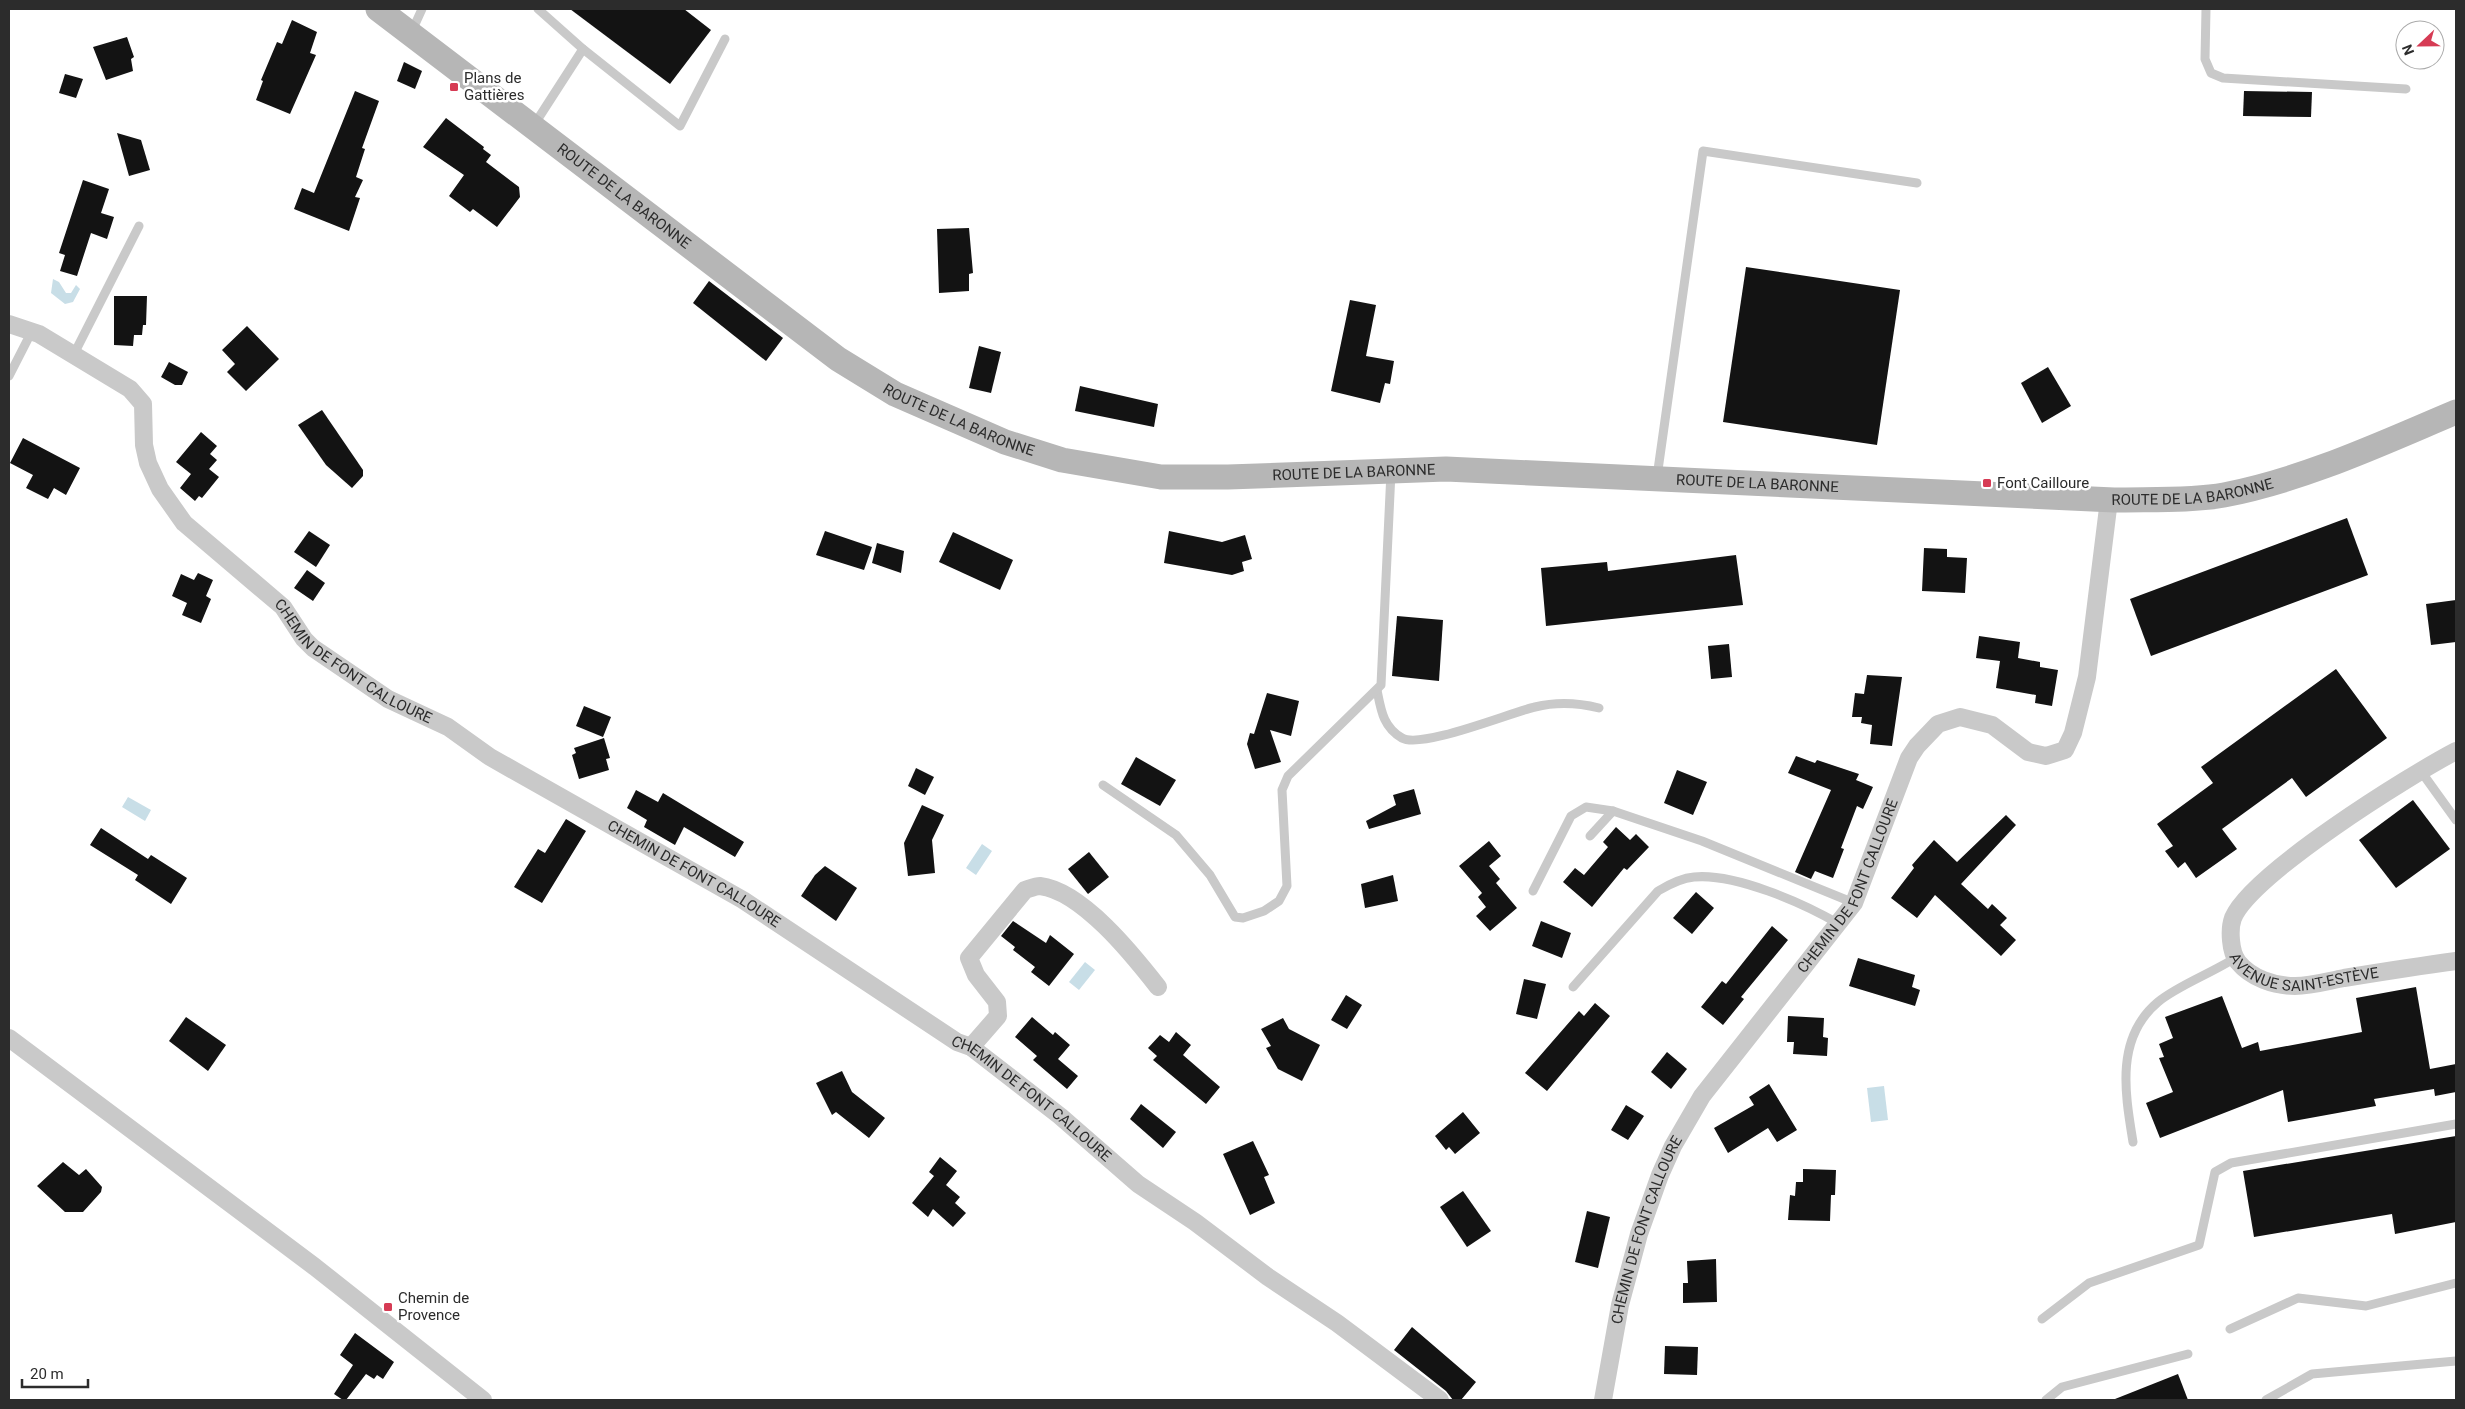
<svg xmlns="http://www.w3.org/2000/svg" width="2465" height="1409" viewBox="0 0 2465 1409" font-family="Roboto,sans-serif">
  <rect width="100%" height="100%" fill="#fff"/>
  <!-- water -->
  <g fill="#c8dee7">
    <polygon points="53,279 59,282 66,293 71,293 76,285 80,289 73,302 65,304 51,293"/>
    <polygon points="128,797 151,810 145,821 122,807"/>
    <polygon points="982,844 992,851 976,875 966,868"/>
    <polygon points="1085,962 1095,970 1079,990 1069,982"/>
    <polygon points="1884,1086 1888,1120 1871,1122 1867,1088"/>
  </g>
  <!-- building -->
  <g fill="#131313">
    <polygon points="570,9 684,9 711,30 670,84"/>
    <polygon points="292,20 317,32 310,53 316,55 290,114 256,100 263,81 261,80 277,42 282,44"/>
    <polygon points="127,37 134,57 131,59 133,71 106,80 93,47"/>
    <polygon points="404,62 422,71 415,89 397,81"/>
    <polygon points="65,74 83,79 76,98 59,93"/>
    <polygon points="355,91 379,101 362,148 365,149 356,177 363,180 355,197 360,198 349,231 294,209 302,188 314,193"/>
    <polygon points="2244,91 2312,92 2311,117 2243,116"/>
    <polygon points="446,118 484,147 483,149 491,155 486,162 519,187 520,197 497,227 473,209 470,212 449,196 464,175 423,147"/>
    <polygon points="117,133 141,140 150,170 129,176"/>
    <polygon points="83,180 109,189 101,213 114,217 107,239 91,233 77,276 60,271 65,255 59,253"/>
    <polygon points="969,228 973,273 969,274 969,291 939,293 937,229"/>
    <polygon points="1746,267 1900,290 1877,445 1723,422"/>
    <polygon points="709,281 783,338 766,361 693,303"/>
    <polygon points="114,296 147,296 146,325 143,325 142,335 134,335 133,346 114,345"/>
    <polygon points="1350,300 1376,305 1366,356 1394,361 1390,384 1385,383 1380,403 1331,391"/>
    <polygon points="247,326 279,359 246,391 227,372 235,364 222,350"/>
    <polygon points="979,346 1001,352 991,393 969,388"/>
    <polygon points="169,362 188,372 182,385 175,385 161,377"/>
    <polygon points="2048,367 2071,406 2042,423 2021,383"/>
    <polygon points="1080,386 1158,404 1154,427 1075,411"/>
    <polygon points="322,410 363,470 363,476 352,488 326,465 298,425"/>
    <polygon points="201,432 217,446 210,454 217,460 209,469 219,477 202,498 199,496 195,501 180,488 191,474 176,462"/>
    <polygon points="23,438 80,468 66,495 54,488 48,499 26,488 33,475 10,463"/>
    <polygon points="2347,518 2368,575 2151,656 2130,599"/>
    <polygon points="309,531 330,545 316,567 294,552"/>
    <polygon points="825,531 872,547 864,570 816,555"/>
    <polygon points="1169,531 1222,542 1245,535 1252,559 1242,562 1244,571 1232,575 1164,563"/>
    <polygon points="953,532 1013,560 1000,590 939,562"/>
    <polygon points="877,543 904,551 901,573 872,563"/>
    <polygon points="1924,548 1947,549 1947,557 1967,558 1965,593 1922,591"/>
    <polygon points="1736,555 1743,605 1546,626 1541,568 1607,562 1608,571"/>
    <polygon points="307,570 325,583 313,601 294,588"/>
    <polygon points="198,573 213,580 206,596 211,599 201,623 182,615 187,603 172,596 181,574 194,580"/>
    <polygon points="2456,600 2456,642 2431,645 2426,604"/>
    <polygon points="1397,616 1443,620 1439,681 1392,676"/>
    <polygon points="1979,636 2020,642 2018,658 2040,662 2040,667 2058,670 2052,706 2035,703 2036,695 1996,688 2000,661 1976,658"/>
    <polygon points="1729,644 1732,677 1711,679 1708,646"/>
    <polygon points="2336,669 2387,738 2306,797 2292,778 2222,829 2237,849 2196,878 2185,862 2178,868 2165,851 2173,846 2157,824 2213,783 2201,767"/>
    <polygon points="1867,675 1902,677 1892,746 1870,744 1872,725 1861,723 1862,717 1852,717 1855,693 1864,694"/>
    <polygon points="1267,693 1299,701 1291,736 1270,730 1281,762 1255,769 1247,744 1250,733 1254,734"/>
    <polygon points="584,706 611,717 603,737 576,726"/>
    <polygon points="604,738 610,758 606,759 609,770 579,779 572,755 576,753 574,748"/>
    <polygon points="1796,756 1815,763 1817,760 1859,774 1856,780 1873,787 1863,809 1857,806 1841,848 1844,849 1833,878 1815,871 1811,879 1795,872 1831,790 1788,773"/>
    <polygon points="1136,757 1176,780 1160,806 1121,784"/>
    <polygon points="916,768 934,777 925,795 908,786"/>
    <polygon points="1677,770 1707,782 1693,815 1664,803"/>
    <polygon points="1414,789 1421,814 1369,829 1366,821 1396,805 1393,795"/>
    <polygon points="636,790 658,802 663,793 744,842 735,857 684,827 675,845 644,827 647,820 627,808"/>
    <polygon points="2413,800 2450,849 2396,888 2359,840"/>
    <polygon points="922,805 944,815 932,840 935,873 908,876 904,843"/>
    <polygon points="2006,815 2016,825 1961,884 1988,909 1992,904 2007,918 2000,925 2016,940 2001,956 1935,895 1917,918 1891,898 1914,868 1912,865 1934,840 1957,862"/>
    <polygon points="566,819 586,831 542,903 514,887 538,849 545,853"/>
    <polygon points="1616,827 1630,840 1636,834 1649,847 1627,870 1624,868 1592,907 1563,882 1575,868 1584,875 1608,847 1603,842"/>
    <polygon points="101,828 148,859 151,855 187,878 171,904 135,880 138,875 90,845"/>
    <polygon points="1489,841 1501,856 1489,866 1500,879 1496,883 1517,908 1490,931 1476,916 1486,907 1478,897 1482,893 1459,866"/>
    <polygon points="1089,852 1109,877 1088,894 1068,869"/>
    <polygon points="825,866 857,888 836,921 801,896 815,875"/>
    <polygon points="1393,875 1398,901 1365,908 1361,884"/>
    <polygon points="1696,892 1714,908 1692,934 1673,918"/>
    <polygon points="1013,921 1046,943 1050,935 1074,954 1049,986 1031,972 1035,967 1013,950 1015,947 1001,936"/>
    <polygon points="1541,921 1571,933 1562,958 1532,946"/>
    <polygon points="1772,926 1788,940 1741,997 1744,999 1723,1025 1701,1007 1722,981 1726,984"/>
    <polygon points="1858,958 1915,975 1912,987 1920,990 1915,1006 1849,986"/>
    <polygon points="1524,979 1546,984 1537,1019 1516,1014"/>
    <polygon points="2416,987 2430,1069 2456,1064 2456,1092 2435,1096 2434,1089 2374,1099 2376,1106 2288,1122 2283,1090 2160,1138 2146,1103 2173,1092 2159,1058 2164,1057 2159,1044 2173,1038 2165,1017 2222,996 2242,1048 2258,1042 2260,1051 2362,1032 2356,998"/>
    <polygon points="1346,995 1362,1005 1347,1029 1331,1020"/>
    <polygon points="1595,1003 1610,1016 1547,1091 1525,1073 1579,1011 1584,1016"/>
    <polygon points="1788,1016 1824,1018 1823,1037 1828,1038 1827,1056 1793,1054 1794,1042 1787,1042"/>
    <polygon points="186,1017 226,1045 208,1071 169,1041"/>
    <polygon points="1032,1017 1053,1035 1055,1032 1070,1045 1058,1059 1078,1076 1067,1089 1033,1060 1037,1056 1015,1037"/>
    <polygon points="1283,1018 1289,1029 1320,1045 1302,1081 1278,1069 1266,1048 1271,1046 1261,1029"/>
    <polygon points="1176,1032 1191,1045 1183,1055 1220,1087 1206,1104 1153,1060 1157,1056 1148,1048 1160,1035 1169,1042"/>
    <polygon points="1667,1052 1687,1069 1671,1089 1651,1072"/>
    <polygon points="842,1071 852,1092 885,1118 869,1138 836,1112 832,1115 816,1083"/>
    <polygon points="1769,1084 1797,1130 1777,1142 1768,1128 1728,1153 1714,1128 1754,1105 1749,1097"/>
    <polygon points="1141,1104 1176,1132 1163,1148 1130,1119"/>
    <polygon points="1626,1105 1644,1116 1628,1140 1611,1130"/>
    <polygon points="1463,1112 1480,1133 1455,1154 1449,1147 1446,1150 1435,1136"/>
    <polygon points="2456,1136 2456,1222 2395,1234 2392,1214 2254,1237 2243,1171"/>
    <polygon points="1253,1141 1269,1175 1264,1177 1275,1203 1250,1215 1223,1154"/>
    <polygon points="940,1157 957,1171 946,1185 960,1197 955,1203 966,1213 953,1227 933,1209 928,1217 912,1203 934,1176 929,1172"/>
    <polygon points="63,1162 79,1175 86,1169 102,1187 101,1192 83,1212 65,1212 37,1186"/>
    <polygon points="1803,1169 1836,1170 1835,1195 1831,1195 1830,1221 1788,1220 1790,1195 1795,1196 1796,1182 1803,1182"/>
    <polygon points="1463,1191 1491,1231 1467,1247 1440,1207"/>
    <polygon points="1587,1211 1610,1217 1598,1268 1575,1262"/>
    <polygon points="1716,1259 1717,1302 1683,1303 1683,1283 1688,1283 1687,1261"/>
    <polygon points="1412,1327 1476,1382 1461,1400 1453,1400 1446,1391 1394,1350"/>
    <polygon points="355,1333 394,1362 383,1379 377,1375 374,1379 366,1374 346,1400 343,1400 334,1394 353,1365 340,1355"/>
    <polygon points="1665,1346 1698,1347 1697,1375 1664,1374"/>
    <polygon points="2178,1374 2188,1400 2116,1400 2115,1399"/>
  </g>
  <g fill="none" stroke-linecap="round" stroke-linejoin="round">
    <!-- service -->
    <g stroke="#c9c9c9" stroke-width="9">
      <polyline points="538,9 583,49"/>
      <polyline points="2206,9 2205,59 2211,73 2223,78 2406,89"/>
      <polyline points="412,31 422,9"/>
      <polyline points="534,125 583,49 680,126 725,39"/>
      <polyline points="74,354 139,226"/>
      <polyline points="9,376 32,331"/>
      <polyline points="1657,477 1703,151 1917,183"/>
      <path d="M1377,690C1381,710 1383,727 1402,738C1422,749 1509,713 1535,707C1555,702 1579,703 1599,708"/>
      <polyline points="2420,770 2456,820"/>
      <polyline points="1103,785 1176,835 1210,875 1235,917 1243,918 1264,911 1279,901 1287,886 1282,790 1288,776 1381,685 1391,472"/>
      <polyline points="1590,836 1613,811 1702,841 1854,903"/>
      <polyline points="1533,891 1571,816 1586,807 1613,811"/>
      <path d="M1573,987L1658,891C1668,885 1681,878 1694,877C1735,873 1803,903 1839,924"/>
      <path d="M2133,1142C2125,1093 2115,1038 2158,1002C2177,986 2212,973 2235,958"/>
      <polyline points="2042,1319 2089,1283 2199,1245 2215,1172 2231,1163 2456,1124"/>
      <polyline points="2230,1329 2298,1298 2366,1306 2456,1283"/>
      <polyline points="2046,1400 2062,1387 2188,1354"/>
      <polyline points="2266,1400 2312,1374 2456,1361"/>
    </g>
    <!-- minor -->
    <g stroke="#c9c9c9" stroke-width="18">
      <path id="s1" d="M9,324L39,334L130,389L143,404L144,445L148,463L160,489L184,523L283,607L304,639L313,648L388,699L448,727L490,757L743,900L957,1042L971,1047L1060,1116L1138,1184L1195,1222L1268,1277L1337,1323L1440,1400"/>
      <path id="s2" d="M2456,751C2410,775 2251,874 2233,918C2229,929 2230,952 2238,962C2251,978 2274,986 2295,986C2311,986 2328,981 2344,978C2381,972 2419,966 2456,961"/>
      <polyline points="9,1038 315,1267 483,1400"/>
      <path d="M971,1047L998,1016L997,1002L976,975L969,958L1025,890C1029,889 1035,886 1040,886C1082,891 1133,955 1158,987"/>
      <path id="s3" d="M1603,1400L1620,1305L1639,1234L1660,1175L1673,1146L1702,1096L1854,903L1909,758L1917,746L1938,724L1960,717L1992,725L2028,752L2046,756L2065,750L2073,733L2087,677L2109,500"/>
    </g>
    <!-- secondary -->
    <path stroke="#b6b6b6" stroke-width="25" id="s4" d="M378,9L838,359L895,394L1005,442L1062,460L1161,477H1228L1446,469L2114,500C2147,499 2192,501 2224,495C2306,479 2380,444 2456,412"/>
  </g>
  <!-- markers -->
  <g fill="#d63b54" stroke="#fff" stroke-width="2">
    <rect x="449" y="82" width="10" height="10" rx="2.5"/>
    <rect x="1982" y="478" width="10" height="10" rx="2.5"/>
    <rect x="383" y="1302" width="10" height="10" rx="2.5"/>
  </g>
  <g text-anchor="middle" stroke-width="5" stroke-linejoin="round" paint-order="stroke">
    <!-- poi labels -->
    <g font-size="15" fill="#2c2c2c" stroke="#fff" text-anchor="start">
      <text x="464" y="83">Plans de<tspan x="464" dy="17">Gattières</tspan></text>
      <text x="1997" y="488">Font Cailloure</text>
      <text x="398" y="1303">Chemin de<tspan x="398" dy="17">Provence</tspan></text>
    </g>
    <!-- street labels -->
    <g font-size="15" fill="#2c2c2c" stroke="#fff">
      <text dy="5" stroke="none"><textPath href="#s4" startOffset="309">ROUTE DE LA BARONNE</textPath></text>
      <text dy="5" stroke="none"><textPath href="#s4" startOffset="714">ROUTE DE LA BARONNE</textPath></text>
      <text dy="5" stroke="none"><textPath href="#s4" startOffset="1118">ROUTE DE LA BARONNE</textPath></text>
      <text dy="5" stroke="none"><textPath href="#s4" startOffset="1522">ROUTE DE LA BARONNE</textPath></text>
      <text dy="5" stroke="none"><textPath href="#s4" startOffset="1958">ROUTE DE LA BARONNE</textPath></text>
      <text dy="5" stroke="none"><textPath href="#s1" startOffset="508">CHEMIN DE FONT CALLOURE</textPath></text>
      <text dy="5" stroke="none"><textPath href="#s1" startOffset="912">CHEMIN DE FONT CALLOURE</textPath></text>
      <text dy="5" stroke="none"><textPath href="#s3" startOffset="580">CHEMIN DE FONT CALLOURE</textPath></text>
      <text dy="5" stroke="none"><textPath href="#s2" startOffset="396">AVENUE SAINT-ESTÈVE</textPath></text>
      <text dy="5" stroke="none"><textPath href="#s1" startOffset="1318">CHEMIN DE FONT CALLOURE</textPath></text>
      <text dy="5" stroke="none"><textPath href="#s3" startOffset="176">CHEMIN DE FONT CALLOURE</textPath></text>
    </g>
  </g>
  <!-- border -->
  <rect width="2465" height="1409" fill="none" stroke="#2c2c2c" stroke-width="20"/>
  <!-- north arrow -->
  <g transform="translate(2420 45) rotate(248)"><circle r="24" fill="#ffffff" stroke="#ababab"/>
  <path d="M0-4L9 19L0 12L-9 19Z" fill="#d63b54"/>
  <text y="-8" font-size="14" font-weight="bold" text-anchor="middle" fill="#2c2c2c">N</text>
  </g>
  <!-- scale -->
  <path d="M22 1379v8h66v-8" fill="none" stroke="#2c2c2c" stroke-width="2.5"/>
  <text x="30" y="1379" font-size="15" fill="#2c2c2c" stroke="#ffffff" stroke-width="4" paint-order="stroke">20 m</text>
</svg>
